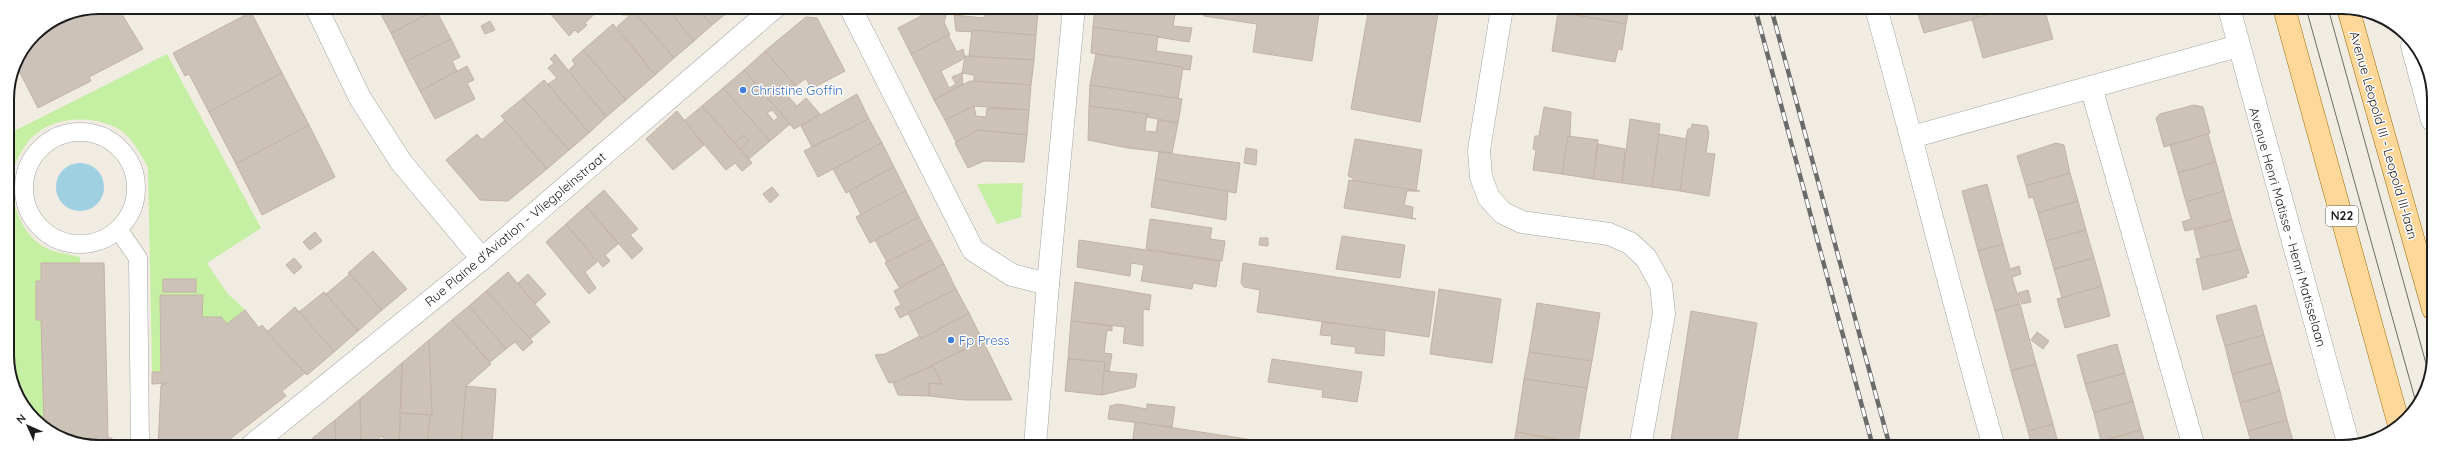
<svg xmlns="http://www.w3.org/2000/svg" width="2441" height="454" viewBox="0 0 2441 454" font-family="Quicksand,sans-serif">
  <rect width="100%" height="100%" fill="#f0ece2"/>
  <!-- grass -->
  <g fill="#c5efa3" fill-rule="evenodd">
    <path d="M167,54L261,228L207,263L227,293L245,310L227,324L221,317H202V295H160L161,372H152L148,167C141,155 134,141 123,132C100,115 57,115 36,134C25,142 18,158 12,170L14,131ZM163,279H195L196,292H163Z"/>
    <polygon points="1023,183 1021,217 997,224 977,184"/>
    <path d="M10,184C15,209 21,233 44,247C54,253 69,254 80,257V263H41V281H36V319L41,320L42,334L44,425L34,420L9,373Z"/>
  </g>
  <!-- water -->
  <circle fill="#9ed0e2" cx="80" cy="187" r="24"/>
  <!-- building -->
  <g fill="#ccc2b8" stroke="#c3b2a3" fill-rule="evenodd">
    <polygon points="99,7 121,7 122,10 120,11 143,49 89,77 91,81 75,89 38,108 15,63 30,39 61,24 60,21 78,11"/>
    <polygon points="377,7 435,7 436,10 391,33"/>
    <polygon points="545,7 602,7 585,23 587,25 578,33 575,30 569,36"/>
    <polygon points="615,7 630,7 674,58 655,75 617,27 630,15 622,15"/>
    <polygon points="630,7 666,7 694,41 674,58"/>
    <polygon points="666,7 696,7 712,25 694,41"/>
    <polygon points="696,7 732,7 733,8 712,25"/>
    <polygon points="938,7 942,7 946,16 944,22 950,35 911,54 898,28"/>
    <polygon points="985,7 1038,11 1036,35 956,31 954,15 984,18"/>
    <polygon points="1010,7 1039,7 1038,11"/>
    <polygon points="1095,7 1176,9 1173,26 1192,28 1189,42 1093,27"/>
    <polygon points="1205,7 1320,7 1312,61 1253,52 1257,24 1204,16"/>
    <polygon points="1369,7 1439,7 1420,122 1351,109"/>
    <polygon points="1559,8 1629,8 1626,24 1558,12"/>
    <polygon points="1916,8 1974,8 1978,18 1924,33"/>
    <polygon points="1974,8 2011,8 1978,18"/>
    <polygon points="2011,8 2044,8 2053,39 1983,58 1972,19"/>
    <polygon points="436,10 451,39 405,62 391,33"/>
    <polygon points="251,12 282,73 209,112 189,74 185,76 173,53"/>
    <polygon points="1558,12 1626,24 1622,50 1618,49 1615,62 1552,51"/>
    <polygon points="806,17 817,18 845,71 811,89 806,78 796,86 765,51"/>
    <polygon points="490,21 495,30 485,34 481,26"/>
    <polygon points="613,24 655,75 626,100 583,50"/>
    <polygon points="1093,27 1158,36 1156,51 1192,56 1190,70 1183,69 1183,67 1091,53"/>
    <polygon points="972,30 1036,35 1034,60 969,56"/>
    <polygon points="948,35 957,52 963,49 965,58 941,71 949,88 956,84 952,77 962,73 963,84 934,100 911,54"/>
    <polygon points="451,39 460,57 452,61 457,71 420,91 405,62"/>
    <polygon points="583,50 626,100 606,117 568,71 575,64 572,60"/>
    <polygon points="765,51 795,85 785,93 797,106 806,98 820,114 794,129 744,70"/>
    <polygon points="555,54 606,117 589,133 548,84 557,78 548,68 554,63 550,59"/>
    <polygon points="1096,54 1183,67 1178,99 1090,85"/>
    <polygon points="965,56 1034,60 1031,85 974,81 974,75 962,73"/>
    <polygon points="467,66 474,80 467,83 475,99 435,119 420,91"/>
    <path d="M744,70L790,124L770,141L723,88ZM772,110L778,117L774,121L767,113Z"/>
    <polygon points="282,73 309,125 236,164 209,112"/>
    <polygon points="544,80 589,133 569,150 523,98"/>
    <polygon points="970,81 1031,85 1029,110 974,106 945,120 934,100"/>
    <polygon points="10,84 9,176 7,99"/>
    <polygon points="1090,85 1182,99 1178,123 1147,117 1147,114 1089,106"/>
    <polygon points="723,88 770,141 749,159 740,149 749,141 744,135 735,143 702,106"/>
    <polygon points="857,94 869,119 812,147 801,126"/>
    <polygon points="523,98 569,150 547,169 501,116"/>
    <polygon points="2194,105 2203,107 2210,133 2164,147 2156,118 2160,114"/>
    <polygon points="702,106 752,163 742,171 735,163 726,170 684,121"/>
    <polygon points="974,106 976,116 986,117 987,108 1029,110 1027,135 978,130 956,142 945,120"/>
    <polygon points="1089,106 1147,114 1145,131 1156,132 1158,120 1178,123 1172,153 1128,148 1088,140"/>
    <polygon points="1544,107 1571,112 1570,136 1562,174 1533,170 1536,150 1533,149 1535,136 1539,136"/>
    <polygon points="677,111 704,145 673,170 646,139"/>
    <polygon points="869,119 882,143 818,177 804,151"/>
    <polygon points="1630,119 1660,124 1652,187 1622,183"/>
    <polygon points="505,120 547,169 508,201 480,200 446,160 477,134 482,140"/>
    <polygon points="1692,124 1707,126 1709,133 1706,153 1715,154 1709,196 1680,191 1686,138 1688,129 1691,129"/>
    <polygon points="309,125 335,177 262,215 236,164"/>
    <polygon points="978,130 1027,135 1024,162 984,161 968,168 955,143"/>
    <polygon points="1659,134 1687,139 1680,191 1652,187"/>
    <polygon points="2208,134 2216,162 2178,173 2170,145"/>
    <polygon points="744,135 749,141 740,149 735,143"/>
    <polygon points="1568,136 1598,140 1593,179 1562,174"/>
    <polygon points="1355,139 1422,150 1416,191 1353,181 1353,178 1348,176"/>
    <polygon points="882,143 894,167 846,193 833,169"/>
    <polygon points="2056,143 2064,145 2070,173 2026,186 2017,156"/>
    <polygon points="1598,144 1625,149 1622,183 1593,179"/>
    <polygon points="1246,148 1257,150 1256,165 1244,163"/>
    <polygon points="1159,152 1240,163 1236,193 1155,179"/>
    <polygon points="2216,162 2224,191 2186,202 2178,173"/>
    <polygon points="894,167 906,191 861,215 849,191"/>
    <polygon points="2070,173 2078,201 2038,213 2033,197 2029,198 2026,186"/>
    <polygon points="1155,179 1228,191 1226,220 1151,207"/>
    <polygon points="1349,180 1420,191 1407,191 1404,205 1413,207 1412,218 1416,219 1344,208"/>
    <polygon points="1987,184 2003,244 1978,251 1962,191"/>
    <polygon points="772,187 779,195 770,203 763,194"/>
    <polygon points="604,190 638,229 630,235 643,249 632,259 586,206"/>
    <polygon points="906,191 919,217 870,243 856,217"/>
    <polygon points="2224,191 2232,220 2185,231 2182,222 2191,219 2186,202"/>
    <polygon points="2078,201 2086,230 2046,241 2038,213"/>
    <polygon points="586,206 618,244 605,255 610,261 603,267 566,224"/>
    <polygon points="919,217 931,240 887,262 875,240"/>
    <polygon points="1150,219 1212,228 1210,239 1225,241 1222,261 1146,249"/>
    <polygon points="2232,220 2241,249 2201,259 2194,230"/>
    <polygon points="566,224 597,262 585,272 596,288 589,294 546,242"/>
    <polygon points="2086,230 2094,258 2054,269 2046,241"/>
    <polygon points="315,232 322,241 310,250 303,242"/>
    <polygon points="1342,236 1405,245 1400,278 1336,269"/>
    <polygon points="1260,238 1268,238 1268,246 1259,245"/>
    <polygon points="931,240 944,264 899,287 885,263"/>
    <polygon points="1079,240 1220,261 1216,287 1193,283 1192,289 1141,281 1144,265 1131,263 1130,276 1077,267"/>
    <polygon points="2003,244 2010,269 2019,266 2021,274 2012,277 2020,304 1995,311 1978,251"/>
    <polygon points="2241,249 2249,273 2246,274 2247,277 2203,290 2196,259"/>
    <polygon points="373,251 407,289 382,310 348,273"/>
    <polygon points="294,258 302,267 294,274 286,265"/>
    <polygon points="2094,258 2102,286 2062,298 2054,269"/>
    <polygon points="41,263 104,263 108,438 112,438 112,446 87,446 44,425 41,320 36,320 36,281 41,281"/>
    <polygon points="1243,263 1435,292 1429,337 1257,312 1260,290 1244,287 1241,283"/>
    <polygon points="944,264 956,289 900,318 895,308 901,305 894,291"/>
    <polygon points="508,272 550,322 530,339 486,291"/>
    <polygon points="350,274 382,310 358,331 326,294"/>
    <polygon points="528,274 546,294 535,304 518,283"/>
    <rect x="163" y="279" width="33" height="13"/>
    <polygon points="1075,282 1151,295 1149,310 1143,309 1143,346 1123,343 1125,327 1071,321"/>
    <polygon points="2102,286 2110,316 2065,328 2057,299"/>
    <polygon points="956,289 969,313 921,339 908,313"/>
    <polygon points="1439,289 1501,299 1492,363 1430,354"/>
    <polygon points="2028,290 2031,302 2022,304 2018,293"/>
    <polygon points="486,291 533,342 523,351 515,342 506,349 469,306"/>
    <polygon points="324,292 358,331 334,352 299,312"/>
    <polygon points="160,295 203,295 202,317 221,317 227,324 245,310 259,328 262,325 305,373 282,391 286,396 221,446 158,446 161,385 168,383 152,384 152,372 161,372"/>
    <polygon points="1537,303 1600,313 1592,361 1529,352"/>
    <polygon points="2020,304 2036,364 2011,371 1995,311"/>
    <polygon points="2256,305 2264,335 2225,346 2216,316"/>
    <polygon points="469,306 506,349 490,362 452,320"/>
    <polygon points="295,307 334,352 307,375 267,332"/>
    <polygon points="1691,311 1757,323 1736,447 1670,447"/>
    <polygon points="969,313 983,341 899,381 889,383 875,355 885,354 920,336 921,339"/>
    <polygon points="452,320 491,364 466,386 461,446 427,446 430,415 432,415 429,340"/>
    <polygon points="1071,321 1112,326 1112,331 1107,330 1104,353 1112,354 1109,371 1104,371 1105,362 1068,359"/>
    <polygon points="1322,322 1385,330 1384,356 1355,353 1356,347 1331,344 1332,336 1320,335"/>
    <polygon points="2037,332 2049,341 2043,349 2031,340"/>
    <polygon points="2264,335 2272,363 2232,374 2225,346"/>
    <polygon points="429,340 432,415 401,413 402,363"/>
    <polygon points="983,341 1012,400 965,400 929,396 929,383 942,384 932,365"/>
    <polygon points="2117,344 2125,373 2085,384 2077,355"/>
    <polygon points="1529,352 1592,361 1587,388 1524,379"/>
    <polygon points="1068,359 1105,362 1102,395 1065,391"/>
    <polygon points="1272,359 1362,372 1357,402 1322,397 1323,390 1268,382"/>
    <polygon points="402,363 399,441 383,440 384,437 379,437 379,446 361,446 360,399"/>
    <polygon points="2272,363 2280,391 2240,403 2232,374"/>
    <polygon points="2036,364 2053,424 2028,431 2011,371"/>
    <polygon points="933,366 942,384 929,383 929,396 898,395 893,383"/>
    <polygon points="1104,371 1137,374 1135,387 1102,395"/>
    <polygon points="2125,373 2133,401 2094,413 2085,384"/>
    <polygon points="1524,379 1587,388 1578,443 1516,432"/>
    <polygon points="466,386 496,389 492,446 461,446"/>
    <polygon points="2280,391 2287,420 2248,431 2240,403"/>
    <polygon points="360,399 361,446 336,446 335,420"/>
    <polygon points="2133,401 2141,430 2101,441 2094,413"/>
    <polygon points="1118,404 1147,409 1147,404 1175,407 1172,427 1108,419 1110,406"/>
    <polygon points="401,413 430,415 427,446 399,445"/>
    <polygon points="335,420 336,446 303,446"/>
    <polygon points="2287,420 2295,447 2252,447 2248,431"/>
    <polygon points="1135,422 1279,444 1279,447 1132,446"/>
    <polygon points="2053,424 2059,447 2032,447 2028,431"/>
    <polygon points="2141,430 2146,447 2103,447 2101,441"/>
    <polygon points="1516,432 1578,443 1577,447 1513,447"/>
  </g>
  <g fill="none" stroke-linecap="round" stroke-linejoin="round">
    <!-- service casing -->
    <g stroke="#a4a4a4" stroke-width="19">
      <g id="service">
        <circle cx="80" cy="188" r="56"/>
        <polyline points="118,229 138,258 140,446"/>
      </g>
    </g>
    <!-- minor casing -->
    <g stroke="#a4a4a4" stroke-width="23">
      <g id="minor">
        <polyline points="316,7 360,98 401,162 482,259"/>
        <polyline points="850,7 973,250 1012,275 1048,284"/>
        <polyline points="1502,8 1479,150 1481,177 1489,198 1503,213 1522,222 1609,234 1630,243 1646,258 1661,285 1664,314 1640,447"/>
        <path d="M1876,8C1917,154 1952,301 1994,447"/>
        <polyline points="2229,8 2349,446"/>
        <polyline points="2412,46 2432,120"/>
        <polyline points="2091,87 2194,447"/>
        <polyline points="1912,137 2238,46"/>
        <polyline points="251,446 482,259 775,7"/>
      </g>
    </g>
    <!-- tertiary casing -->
    <g stroke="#a4a4a4" stroke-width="23">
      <polyline id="tertiary" points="1035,446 1048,284 1074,7"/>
    </g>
    <!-- primary casing -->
    <g stroke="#976b00" stroke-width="23">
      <g id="primary">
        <polyline points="2284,8 2399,425"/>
        <polyline points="2348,8 2433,309"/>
      </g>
    </g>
    <!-- service -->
    <use href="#service" stroke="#fff" stroke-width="18"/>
    <!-- minor -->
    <use href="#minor" stroke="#fff" stroke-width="22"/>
    <!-- tertiary -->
    <use href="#tertiary" stroke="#fff" stroke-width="22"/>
    <!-- primary -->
    <use href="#primary" stroke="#ffd798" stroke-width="22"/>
    <!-- tram -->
    <g stroke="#6b6b6b" stroke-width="1">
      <polyline points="2306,8 2417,406"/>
      <polyline points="2328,8 2430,378"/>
    </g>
    <!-- rail casing -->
    <g stroke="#6b6b6b" stroke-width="4.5">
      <g id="rail">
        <polyline points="1755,8 1873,447"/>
        <polyline points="1771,8 1890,447"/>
      </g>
    </g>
    <!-- rail -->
    <use href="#rail" stroke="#fff" stroke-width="3" stroke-dasharray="9" stroke-linecap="butt"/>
  </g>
  <!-- markers -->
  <g fill="#3f7fe0" stroke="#fff" stroke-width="1.5">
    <circle cx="743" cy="90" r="4"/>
    <circle cx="951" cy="340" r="4"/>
  </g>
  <g text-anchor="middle" stroke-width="3" stroke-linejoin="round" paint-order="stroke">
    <!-- shield labels -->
    <rect fill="#fff" stroke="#616161" stroke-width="1" x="2326" y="206" width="32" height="20" rx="3"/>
    <g font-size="12" font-weight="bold" fill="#1d1d1d">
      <text x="2342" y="220">N22</text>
    </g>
    <!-- shop labels -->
    <g font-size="13" fill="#366cbe" stroke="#fff" text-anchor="start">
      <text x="751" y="95">Christine Goffin</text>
      <text x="959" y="345">Fp Press</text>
    </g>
    <!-- street labels -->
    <g font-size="13" fill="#1d1d1d" stroke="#fff">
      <text transform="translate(2384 135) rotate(74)" y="5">Avenue Léopold III - Leopold III-laan</text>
      <text transform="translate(2288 227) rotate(74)" y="5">Avenue Henri Matisse - Henri Matisselaan</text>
      <text transform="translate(515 229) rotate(-40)" y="5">Rue Plaine d'Aviation - Vliegpleinstraat</text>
    </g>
  </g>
  <!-- crop -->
  <path d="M0 0H2441V454H0ZM99 14H2342A85 85 0 0 1 2427 99V355A85 85 0 0 1 2342 440H99A85 85 0 0 1 14 355V99A85 85 0 0 1 99 14Z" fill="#fff" fill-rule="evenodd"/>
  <path fill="none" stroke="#1d1d1d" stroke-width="2" d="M99 14H2342A85 85 0 0 1 2427 99V355A85 85 0 0 1 2342 440H99A85 85 0 0 1 14 355V99A85 85 0 0 1 99 14Z"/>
  <!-- north arrow -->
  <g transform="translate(28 426) rotate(315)" stroke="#ffffff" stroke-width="3" paint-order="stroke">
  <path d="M0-3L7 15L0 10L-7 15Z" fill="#1d1d1d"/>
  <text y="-6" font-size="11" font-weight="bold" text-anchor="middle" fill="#1d1d1d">N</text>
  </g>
</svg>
